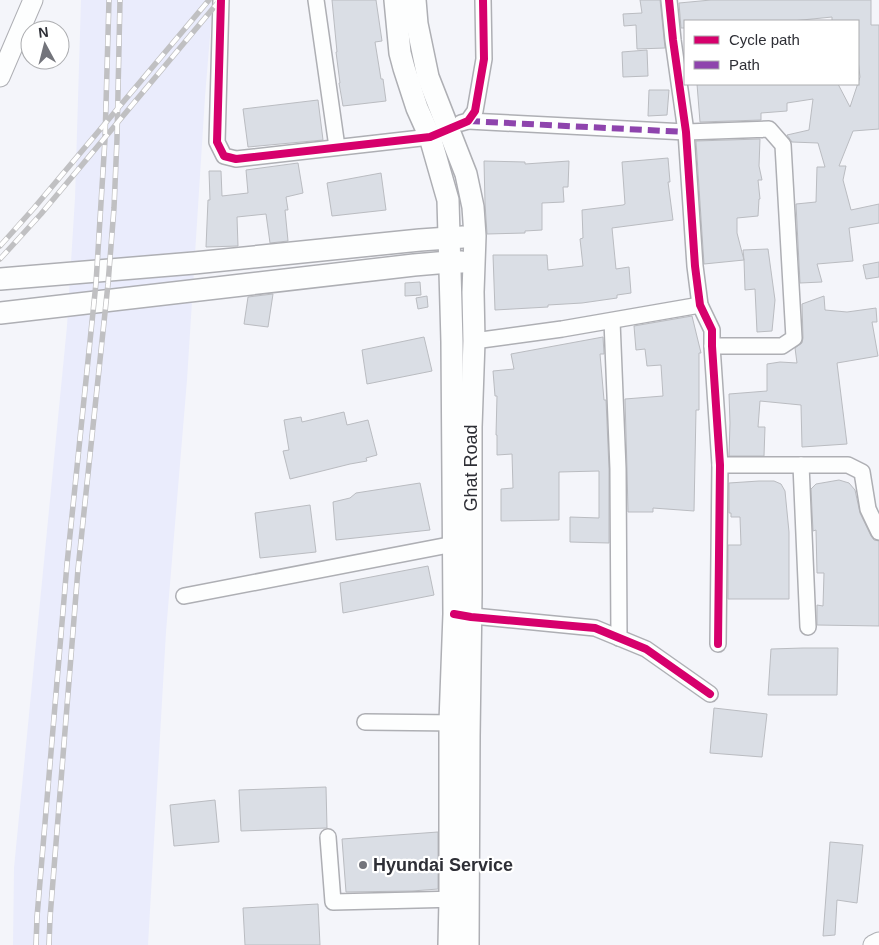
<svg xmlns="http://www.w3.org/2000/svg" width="879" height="945" viewBox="0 0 879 945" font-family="Arial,sans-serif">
  <rect width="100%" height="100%" fill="#f4f5fa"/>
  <!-- built -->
  <polygon fill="#eaecfc" points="81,0 213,0 205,97 187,380 166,632 148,945 13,945 14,868 67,326 75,198"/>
  <!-- building -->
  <g fill="#dadee5" stroke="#babcc1">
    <polygon points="332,0 376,0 382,41 375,42 381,79 383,79 386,101 343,106 339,83 340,83 336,52 337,52"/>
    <polygon points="640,0 660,0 665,48 637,49 636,25 624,26 623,14 642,13"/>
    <polygon points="711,0 871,0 871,25 879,25 879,129 853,131 839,166 846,166 843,180 851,210 879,204 879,223 849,228 853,261 817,264 822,282 800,283 796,204 816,202 817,167 825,167 818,143 792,142 787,135 809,130 813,99 787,103 787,111 761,113 761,120 700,122 697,84 838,84 850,107 860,77 858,60 858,21 832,21 832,17 792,21 685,21 685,28 681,28 679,3"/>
    <polygon points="647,50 648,76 623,77 622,52"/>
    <polygon points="649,90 669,90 667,115 648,116"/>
    <polygon points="318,100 323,140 248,147 243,109"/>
    <polygon points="760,139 759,166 762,180 758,180 760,199 759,199 758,216 737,218 737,233 744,260 743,250 768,249 775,300 772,331 757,332 755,289 745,290 744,260 704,264 696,141"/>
    <polygon points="668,158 670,182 668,182 673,220 612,228 616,269 629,267 631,293 617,295 617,298 582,303 548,305 548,307 495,310 493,255 547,255 548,270 583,266 580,239 583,238 582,210 623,205 625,204 622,162"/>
    <polygon points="484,161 525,162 525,164 569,161 568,187 563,187 564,202 542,203 542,230 525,231 525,233 487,234 485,203"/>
    <polygon points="298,163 303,193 286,197 288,210 285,210 288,241 270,243 266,214 237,217 238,246 206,247 208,200 210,200 209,171 221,171 222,196 248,193 246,170"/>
    <polygon points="381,173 386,210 332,216 327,183"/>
    <polygon points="879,262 879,277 866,279 863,265"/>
    <polygon points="420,282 421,295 405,296 405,283"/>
    <polygon points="273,294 268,327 244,324 248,297"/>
    <polygon points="427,296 428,307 418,309 416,298"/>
    <polygon points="824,296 825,310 847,312 876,308 877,322 872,322 878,356 837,363 847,444 802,447 801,405 760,401 758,427 765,427 764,456 729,456 730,423 729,394 767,391 767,364 780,362 797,363 795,348 802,343 803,338 802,304"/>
    <polygon points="692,316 701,353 699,353 699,410 696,410 694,511 653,508 653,512 628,512 627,469 625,399 663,396 661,365 647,366 645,349 636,350 634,326"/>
    <polygon points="424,337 432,371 367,384 362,350"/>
    <polygon points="603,337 604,354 600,354 604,400 606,400 609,469 609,543 570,542 570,517 599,518 599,471 559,472 559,520 501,521 501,489 513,488 512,454 497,455 497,435 496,435 497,396 495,396 493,371 514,369 511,354"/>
    <polygon points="344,412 347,425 368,420 377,455 366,458 367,461 350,464 290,479 283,451 289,450 284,420 301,417 302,422"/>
    <polygon points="839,480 849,483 855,490 860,513 871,536 874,540 879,541 879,626 817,625 817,605 823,606 824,573 817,573 816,530 813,531 811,489 816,484"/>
    <polygon points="759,481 774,481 781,484 785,491 789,532 789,599 728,599 728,545 741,545 740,517 731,517 731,513 729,513 729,483"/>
    <polygon points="420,483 430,530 336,540 333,502 350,498 356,493"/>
    <polygon points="310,505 316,552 260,558 255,513"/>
    <polygon points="428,566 434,595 343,613 340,583"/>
    <polygon points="803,648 838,648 837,695 768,695 771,649"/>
    <polygon points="714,708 767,714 762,757 710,753"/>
    <polygon points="326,787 327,828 241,831 239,790"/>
    <polygon points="215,800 219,842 174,846 170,805"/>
    <polygon points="438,832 438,889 412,891 346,892 342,839"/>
    <polygon points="830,842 863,845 857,903 837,900 835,935 823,936"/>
    <polygon points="318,904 320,945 245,945 243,908"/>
  </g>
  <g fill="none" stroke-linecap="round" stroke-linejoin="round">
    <!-- minor casing -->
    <g stroke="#aeafb4" stroke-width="18">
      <g id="minor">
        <polyline points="221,0 217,142 224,156 236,159 430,137 438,134"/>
        <polyline points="316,0 337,147"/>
        <polyline points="669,0 673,40 686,132 695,266 700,305 712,330 712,346 720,465 718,644"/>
        <polyline points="468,121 686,132 769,129 783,145 794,338 782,346 712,346"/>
        <polyline points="461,123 468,121 475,111 484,59 483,0"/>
        <polyline points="612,321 618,469 619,638"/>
        <polyline points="474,341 562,329 700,305"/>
        <polyline points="720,465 848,465 862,472 868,509 879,532"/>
        <polyline points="801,465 808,627"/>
        <polyline points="184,596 454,544"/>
        <polyline points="463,615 595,628 646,649 710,694"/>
        <polyline points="365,722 459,723"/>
        <polyline points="328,837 333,902 459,899"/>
      </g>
    </g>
    <!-- tertiary casing -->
    <g stroke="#aeafb4" stroke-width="21">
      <g id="tertiary">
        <polyline points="0,77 33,0"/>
        <polyline points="873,945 879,942"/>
      </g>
    </g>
    <!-- secondary casing -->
    <g stroke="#aeafb4" stroke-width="24">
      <g id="secondary">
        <polyline points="395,0 400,53 404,68 417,108 430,137 448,200 452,342 454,614 450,722 450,900 449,945"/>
        <polyline points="415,0 417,24 428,77 466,174 473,207 475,236 473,292 474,341 471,427 471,594 469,737 468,945"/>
        <polyline points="0,279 194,263 420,240 463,237"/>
        <polyline points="0,313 414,265 449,262 462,262"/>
      </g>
    </g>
    <!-- minor -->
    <use href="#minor" stroke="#fdfefe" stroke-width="15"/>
    <!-- tertiary -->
    <use href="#tertiary" stroke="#fdfefe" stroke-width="19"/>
    <!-- secondary -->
    <use href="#secondary" stroke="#fdfefe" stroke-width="21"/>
    <!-- rail casing -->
    <g stroke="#c0c0c2" stroke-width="5.5">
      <g id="rail">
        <polyline points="0,246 34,208 209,0"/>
        <polyline points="0,259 41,214 220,0"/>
        <polyline points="36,945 37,917 67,564 96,283 105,139 109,0"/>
        <polyline points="49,945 50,918 78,569 108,284 114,208 117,139 120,0"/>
      </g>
    </g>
    <!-- rail -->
    <use href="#rail" stroke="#fff" stroke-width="4" stroke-dasharray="11" stroke-linecap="butt"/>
    <!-- quiet -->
    <polyline stroke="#8e44ad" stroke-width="6" stroke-dasharray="12 6" stroke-linecap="butt" points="468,121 686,132"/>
    <!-- cycleway casing -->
    <g stroke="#fff" stroke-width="11">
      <g id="cycleway">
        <polyline points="221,0 217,142 224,156 236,159 430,137 468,121 475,111 484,59 483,0"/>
        <polyline points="669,0 673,40 686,132 695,266 700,305 712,330 712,346 720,465 718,644"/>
        <polyline points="454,614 471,617 595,628 646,649 710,694"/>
      </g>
    </g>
    <!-- cycleway -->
    <use href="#cycleway" stroke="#d6006c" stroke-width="8"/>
  </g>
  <!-- markers -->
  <circle fill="#73747b" stroke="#fff" stroke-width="2" cx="363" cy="865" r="5"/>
  <g text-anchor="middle" stroke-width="4.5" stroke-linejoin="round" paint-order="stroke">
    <!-- street labels -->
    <g font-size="18" fill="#2e2f36" stroke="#fff">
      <text transform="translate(471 468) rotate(-90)" y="6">Ghat Road</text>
    </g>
    <!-- poi labels -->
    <g font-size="18" font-weight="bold" fill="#2e2f36" stroke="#fff" text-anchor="start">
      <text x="373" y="871">Hyundai Service</text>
    </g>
  </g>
  <!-- legend -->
  <rect x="684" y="20" width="175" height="65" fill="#ffffff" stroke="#abacaf"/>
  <rect x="694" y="36" width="25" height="8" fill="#d6006c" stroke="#abacaf"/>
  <text x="729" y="45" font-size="15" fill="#2e2f36">Cycle path</text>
  <rect x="694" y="61" width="25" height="8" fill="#8e44ad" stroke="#abacaf"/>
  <text x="729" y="70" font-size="15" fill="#2e2f36">Path</text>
  <!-- north arrow -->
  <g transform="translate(45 45) rotate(353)"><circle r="24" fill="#ffffff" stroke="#abacaf"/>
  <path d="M0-4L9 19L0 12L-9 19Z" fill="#73747b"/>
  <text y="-8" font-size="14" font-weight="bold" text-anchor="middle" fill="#2e2f36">N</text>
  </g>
</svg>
